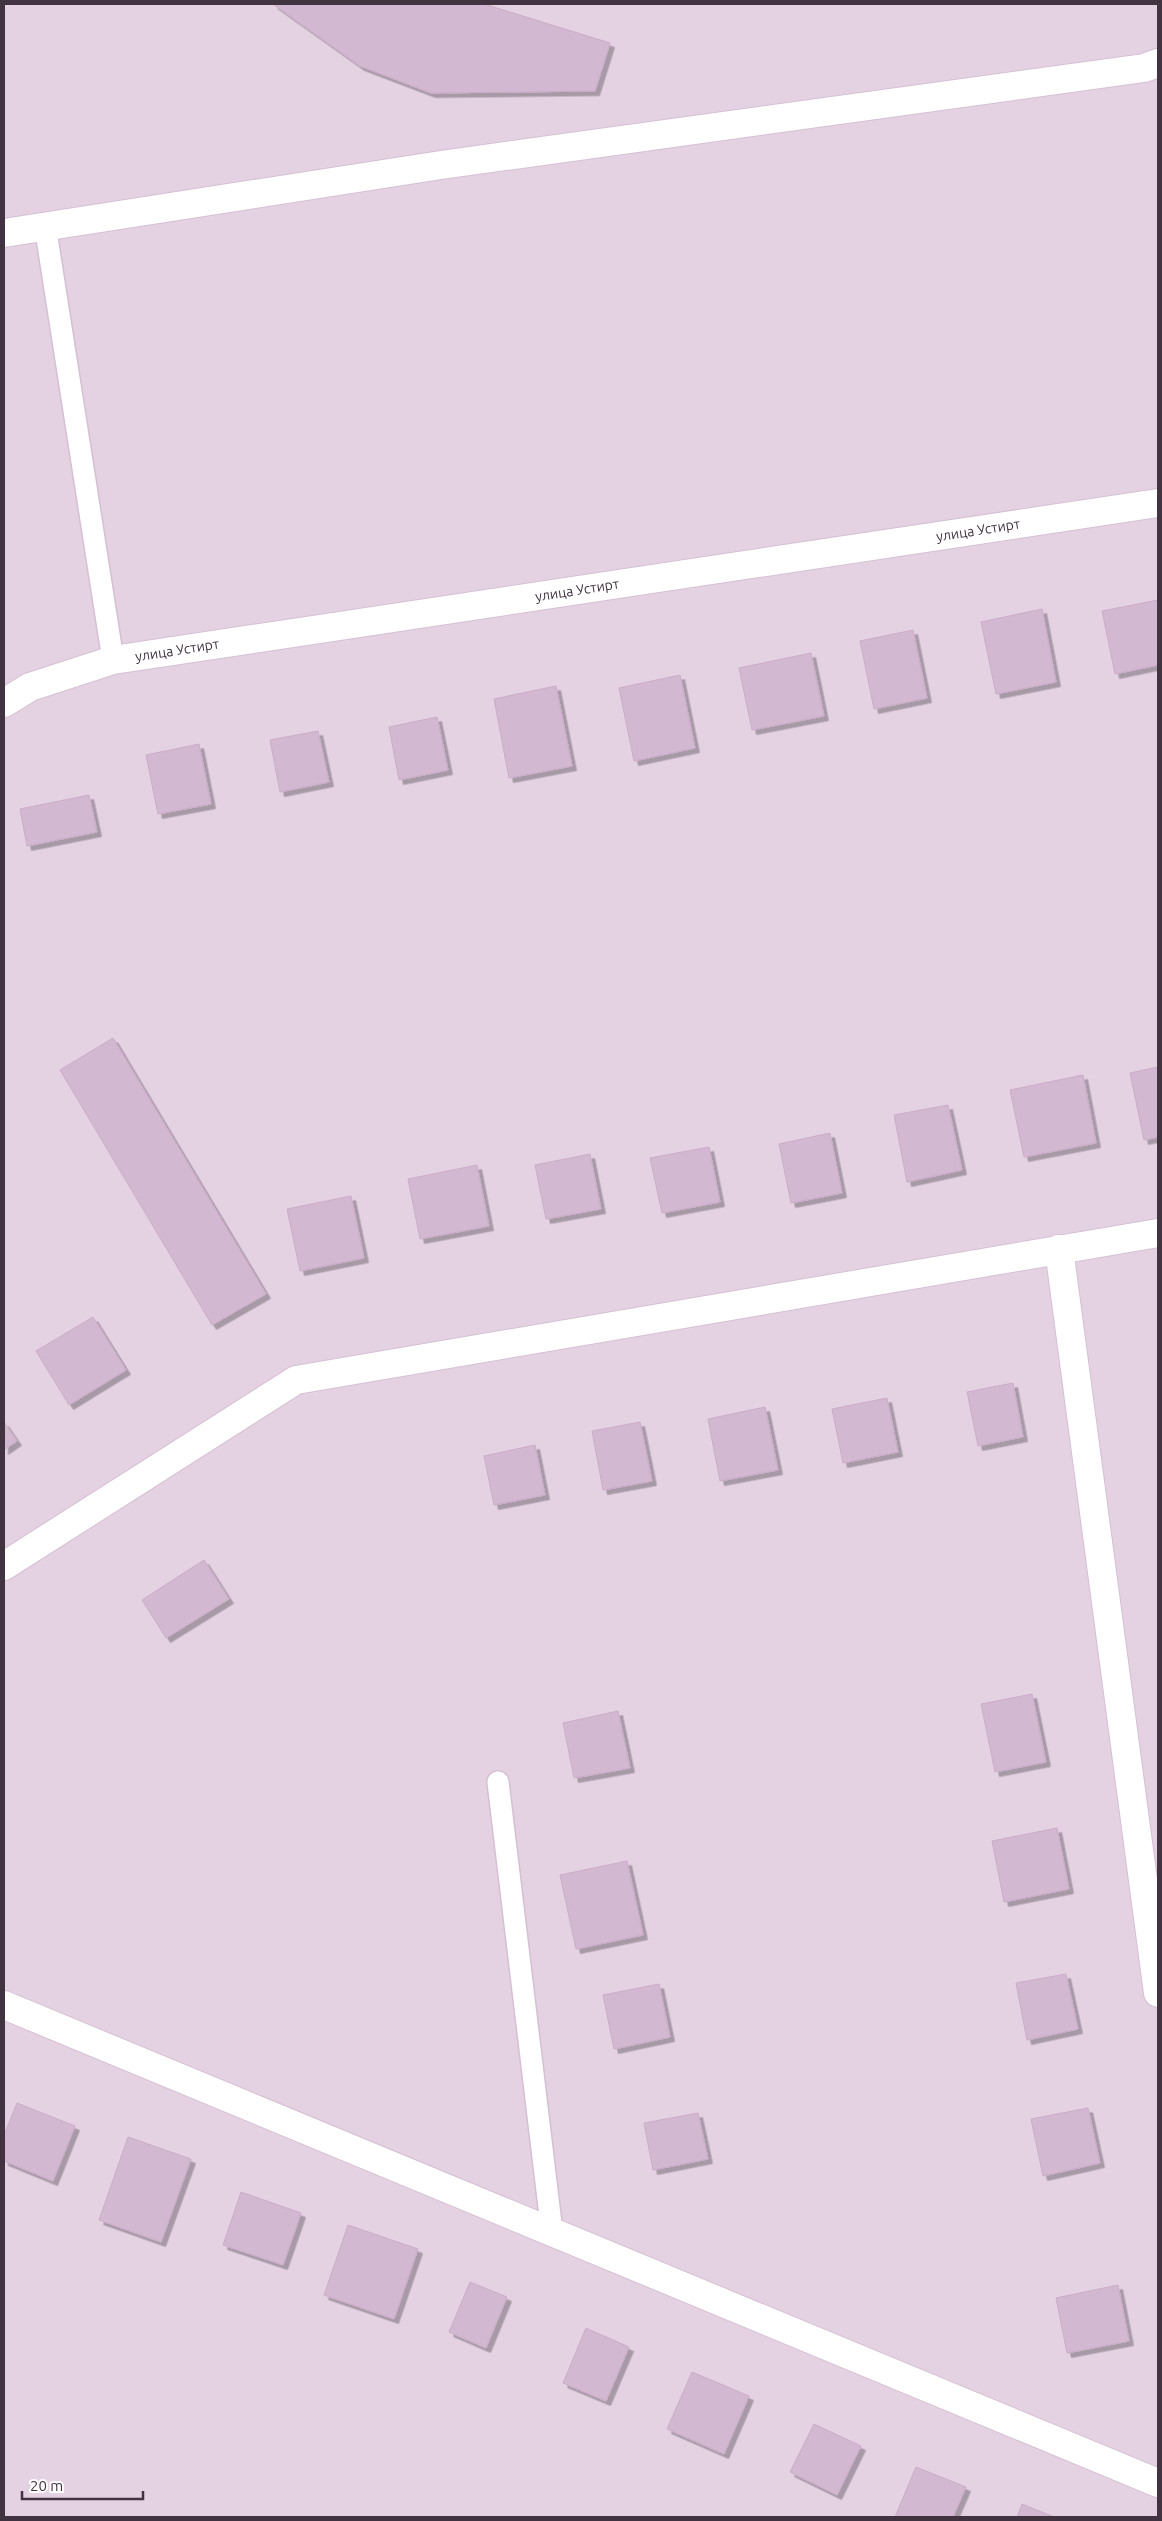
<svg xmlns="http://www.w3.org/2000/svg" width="1162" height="2521" viewBox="0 0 1162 2521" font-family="Ubuntu,sans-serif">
  <defs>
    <filter id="shadow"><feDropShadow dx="4.5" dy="4.5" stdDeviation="0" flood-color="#0004"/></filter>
  </defs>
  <rect width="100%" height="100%" fill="#f1e2ef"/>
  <!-- residential -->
  <rect fill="#e4d1e2" x="4" y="4" width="1154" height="2513"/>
  <!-- building -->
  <g fill="#d2b8d0" stroke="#ccacca" filter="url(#shadow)">
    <polygon points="273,4 484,4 610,43 595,91 431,93 360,66"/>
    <polygon points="1158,600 1158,665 1115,674 1102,611"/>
    <polygon points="1042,609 1056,682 996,694 981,622"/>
    <polygon points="913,630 927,698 874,709 860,641"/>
    <polygon points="811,653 824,716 752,730 739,668"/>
    <polygon points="680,675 695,748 634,761 619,688"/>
    <polygon points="556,686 572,766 509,778 494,699"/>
    <polygon points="437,717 448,770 399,780 389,727"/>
    <polygon points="318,731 329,782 280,792 270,740"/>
    <polygon points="199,744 211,804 158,814 146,755"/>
    <polygon points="89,795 97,832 27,846 20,809"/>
    <polygon points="113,1038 266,1294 212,1325 60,1070"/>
    <polygon points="1158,1067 1158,1137 1144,1140 1130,1073"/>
    <polygon points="1083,1075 1096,1143 1024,1157 1010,1090"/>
    <polygon points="948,1105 962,1170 907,1182 894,1115"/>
    <polygon points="830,1133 842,1193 791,1203 779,1144"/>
    <polygon points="709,1147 720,1202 662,1213 650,1158"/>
    <polygon points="590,1154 601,1209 546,1219 535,1165"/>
    <polygon points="477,1165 489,1226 420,1239 408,1179"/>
    <polygon points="351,1196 364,1258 300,1271 287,1209"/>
    <polygon points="93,1317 126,1370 69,1405 36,1351"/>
    <polygon points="1013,1383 1023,1437 978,1446 967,1392"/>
    <polygon points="887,1398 898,1452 843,1463 832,1409"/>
    <polygon points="765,1407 778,1470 720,1481 708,1419"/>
    <polygon points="4,1422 17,1441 4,1450"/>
    <polygon points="640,1422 652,1481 603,1490 592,1431"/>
    <polygon points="535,1445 545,1495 494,1505 484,1456"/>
    <polygon points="204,1560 229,1599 166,1638 142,1600"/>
    <polygon points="1032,1694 1046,1762 995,1772 981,1704"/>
    <polygon points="618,1711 630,1768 574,1778 563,1723"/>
    <polygon points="1057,1828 1069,1889 1004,1902 992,1841"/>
    <polygon points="627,1861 643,1935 576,1949 560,1875"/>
    <polygon points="1066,1974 1078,2029 1027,2040 1016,1983"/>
    <polygon points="659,1984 670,2037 614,2049 603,1995"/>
    <polygon points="17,2103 75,2126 53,2181 4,2161 4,2135"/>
    <polygon points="1088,2108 1100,2163 1043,2176 1031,2119"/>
    <polygon points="698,2113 708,2159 653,2170 644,2123"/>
    <polygon points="128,2137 191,2159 161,2242 99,2220"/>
    <polygon points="241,2192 301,2213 283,2265 223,2245"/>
    <polygon points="348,2225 418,2249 394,2319 324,2295"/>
    <polygon points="470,2282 507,2297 486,2348 449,2332"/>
    <polygon points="1118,2285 1129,2341 1067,2353 1056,2298"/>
    <polygon points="586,2328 629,2347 606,2401 563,2383"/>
    <polygon points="692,2372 749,2396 724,2454 667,2429"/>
    <polygon points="814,2424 861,2446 837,2495 790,2472"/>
    <polygon points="916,2467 966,2487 953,2517 895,2517"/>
    <polygon points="1022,2504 1054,2517 1017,2517"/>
  </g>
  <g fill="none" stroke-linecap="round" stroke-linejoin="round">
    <!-- service casing -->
    <g stroke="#d6c0d4" stroke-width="24">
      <g id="service">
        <polyline points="45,225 113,660"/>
        <polyline points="498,1782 552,2232"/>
      </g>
    </g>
    <!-- minor casing -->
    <g stroke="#d6c0d4" stroke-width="30">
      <g id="minor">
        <polyline points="4,233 441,165 1144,68 1158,63"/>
        <polyline points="4,703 30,687 113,660 1158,503"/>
        <polyline points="1059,1249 1158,1993"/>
        <polyline points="4,1566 296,1380 1158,1233"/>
        <polyline points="4,2005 1158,2483"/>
      </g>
    </g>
    <!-- service -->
    <use href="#service" stroke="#fff" stroke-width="21"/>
    <!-- minor -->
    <use href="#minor" stroke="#fff" stroke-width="28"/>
  </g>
  <g text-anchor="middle" stroke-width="5" stroke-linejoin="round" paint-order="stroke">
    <!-- street labels -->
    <g font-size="14" fill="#423341" stroke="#fff">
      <text transform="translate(978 530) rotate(-9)" y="5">улица Устирт</text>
      <text transform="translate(577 590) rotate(-9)" y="5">улица Устирт</text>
      <text transform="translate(177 650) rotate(-9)" y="5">улица Устирт</text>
    </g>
  </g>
  <!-- border -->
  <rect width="1162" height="2521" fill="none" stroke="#423341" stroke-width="10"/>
  <!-- scale -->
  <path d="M22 2491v8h121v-8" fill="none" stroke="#423341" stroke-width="2.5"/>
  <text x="30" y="2491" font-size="15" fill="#423341" stroke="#ffffff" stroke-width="4" paint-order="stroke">20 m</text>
</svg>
